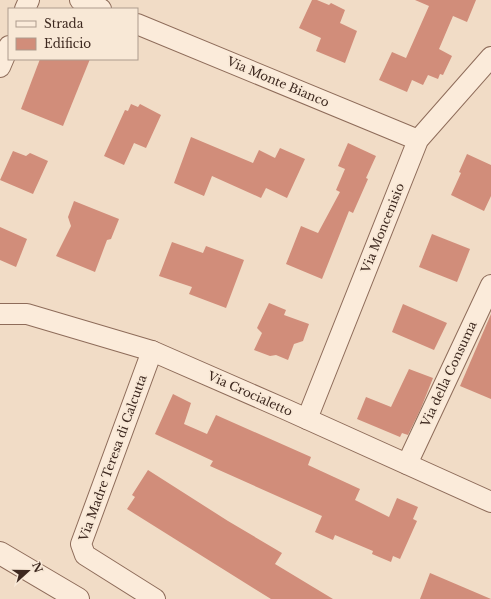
<svg xmlns="http://www.w3.org/2000/svg" width="491" height="599" viewBox="0 0 491 599" font-family="'Libre Baskerville',serif">
  <rect width="100%" height="100%" fill="#f1dcc6"/>
  <!-- building -->
  <g fill="#d18d7a">
    <polygon points="312,0 317,0 329,5 331,3 345,10 340,23 357,31 345,63 316,51 321,38 299,28"/>
    <polygon points="415,0 476,0 467,22 453,16 439,49 452,56 443,75 440,74 438,79 428,75 423,85 412,80 407,92 379,80 392,52 406,58 429,6"/>
    <polygon points="40,59 90,59 63,126 21,109"/>
    <polygon points="131,104 138,107 140,104 161,115 146,148 134,143 124,165 104,156 125,110 128,111"/>
    <polygon points="191,137 253,163 259,150 275,158 280,148 305,159 287,198 266,188 261,198 212,176 204,196 174,183"/>
    <polygon points="348,143 376,156 366,178 368,179 353,213 349,211 322,279 286,264 301,226 318,233 340,192 336,190 345,169 338,166"/>
    <polygon points="13,151 26,156 30,153 48,161 33,194 0,180"/>
    <polygon points="467,154 491,165 491,196 484,211 451,195 461,173 459,172"/>
    <polygon points="74,201 119,219 111,239 107,240 95,272 56,256 71,226 68,217"/>
    <polygon points="0,227 27,239 16,267 0,260"/>
    <polygon points="432,234 470,249 457,282 419,267"/>
    <polygon points="172,242 203,253 206,246 244,260 226,308 189,294 192,287 159,276"/>
    <polygon points="269,303 286,310 284,315 309,324 303,341 294,344 288,360 276,355 270,356 254,350 262,333 257,328"/>
    <polygon points="403,304 447,323 434,350 392,332"/>
    <polygon points="491,314 491,399 460,386"/>
    <polygon points="409,369 433,378 421,408 408,435 402,433 400,437 357,419 366,397 391,407"/>
    <polygon points="173,394 191,403 184,424 207,434 216,415 311,457 308,465 360,489 355,500 389,517 397,498 418,507 413,519 417,521 400,559 393,556 391,562 372,554 373,551 335,535 333,540 315,532 322,516 210,466 213,461 155,434"/>
    <polygon points="148,470 228,521 282,553 275,564 333,599 271,599 127,509 135,497 132,495"/>
    <polygon points="430,573 491,599 420,599"/>
  </g>
  <g fill="none" stroke-linecap="round" stroke-linejoin="round">
    <!-- minor casing -->
    <g stroke="#8e6c5a" stroke-width="22">
      <g id="minor">
        <polyline points="80,0 101,9"/>
        <polyline points="25,9 29,0"/>
        <polyline points="137,24 418,140"/>
        <polyline points="0,67 9,46"/>
        <polyline points="0,314 27,314 152,351 287,410 491,502"/>
        <polyline points="152,351 81,544 85,555 155,599"/>
        <polyline points="307,419 418,140 491,57"/>
        <polyline points="407,464 491,285"/>
      </g>
    </g>
    <!-- tertiary casing -->
    <g stroke="#8e6c5a" stroke-width="24">
      <polyline id="tertiary" points="0,553 78,599"/>
    </g>
    <!-- minor -->
    <use href="#minor" stroke="#fbebda" stroke-width="20"/>
    <!-- tertiary -->
    <use href="#tertiary" stroke="#fbebda" stroke-width="22"/>
  </g>
  <g text-anchor="middle" stroke-width="3.5" stroke-linejoin="round" paint-order="stroke">
    <!-- street labels -->
    <g font-size="12" fill="#3d281f" stroke="#f8e8d6">
      <text transform="translate(278 82) rotate(23)" y="4">Via Monte Bianco</text>
      <text transform="translate(383 228) rotate(-68)" y="4">Via Moncenisio</text>
      <text transform="translate(449 374) rotate(-65)" y="4">Via della Consuma</text>
      <text transform="translate(250 394) rotate(24)" y="4">Via Crocialetto</text>
      <text transform="translate(113 458) rotate(-70)" y="4">Via Madre Teresa di Calcutta</text>
    </g>
  </g>
  <!-- legend -->
  <rect x="8" y="8" width="130" height="52" fill="#f8e8d6" stroke="#ad9b8d"/>
  <rect x="16" y="21" width="20" height="6" fill="#fbebda" stroke="#ad9b8d"/>
  <text x="44" y="28" font-size="12" fill="#3d281f">Strada</text>
  <rect x="16" y="38" width="20" height="12" fill="#d18d7a" stroke="#ad9b8d"/>
  <text x="44" y="48" font-size="12" fill="#3d281f">Edificio</text>
  <!-- north arrow -->
  <g transform="translate(28 571) rotate(69)" stroke="#f8e8d6" stroke-width="3" paint-order="stroke">
  <path d="M0-3L7 15L0 10L-7 15Z" fill="#3d281f"/>
  <text y="-6" font-size="11" font-weight="bold" text-anchor="middle" fill="#3d281f">N</text>
  </g>
</svg>
